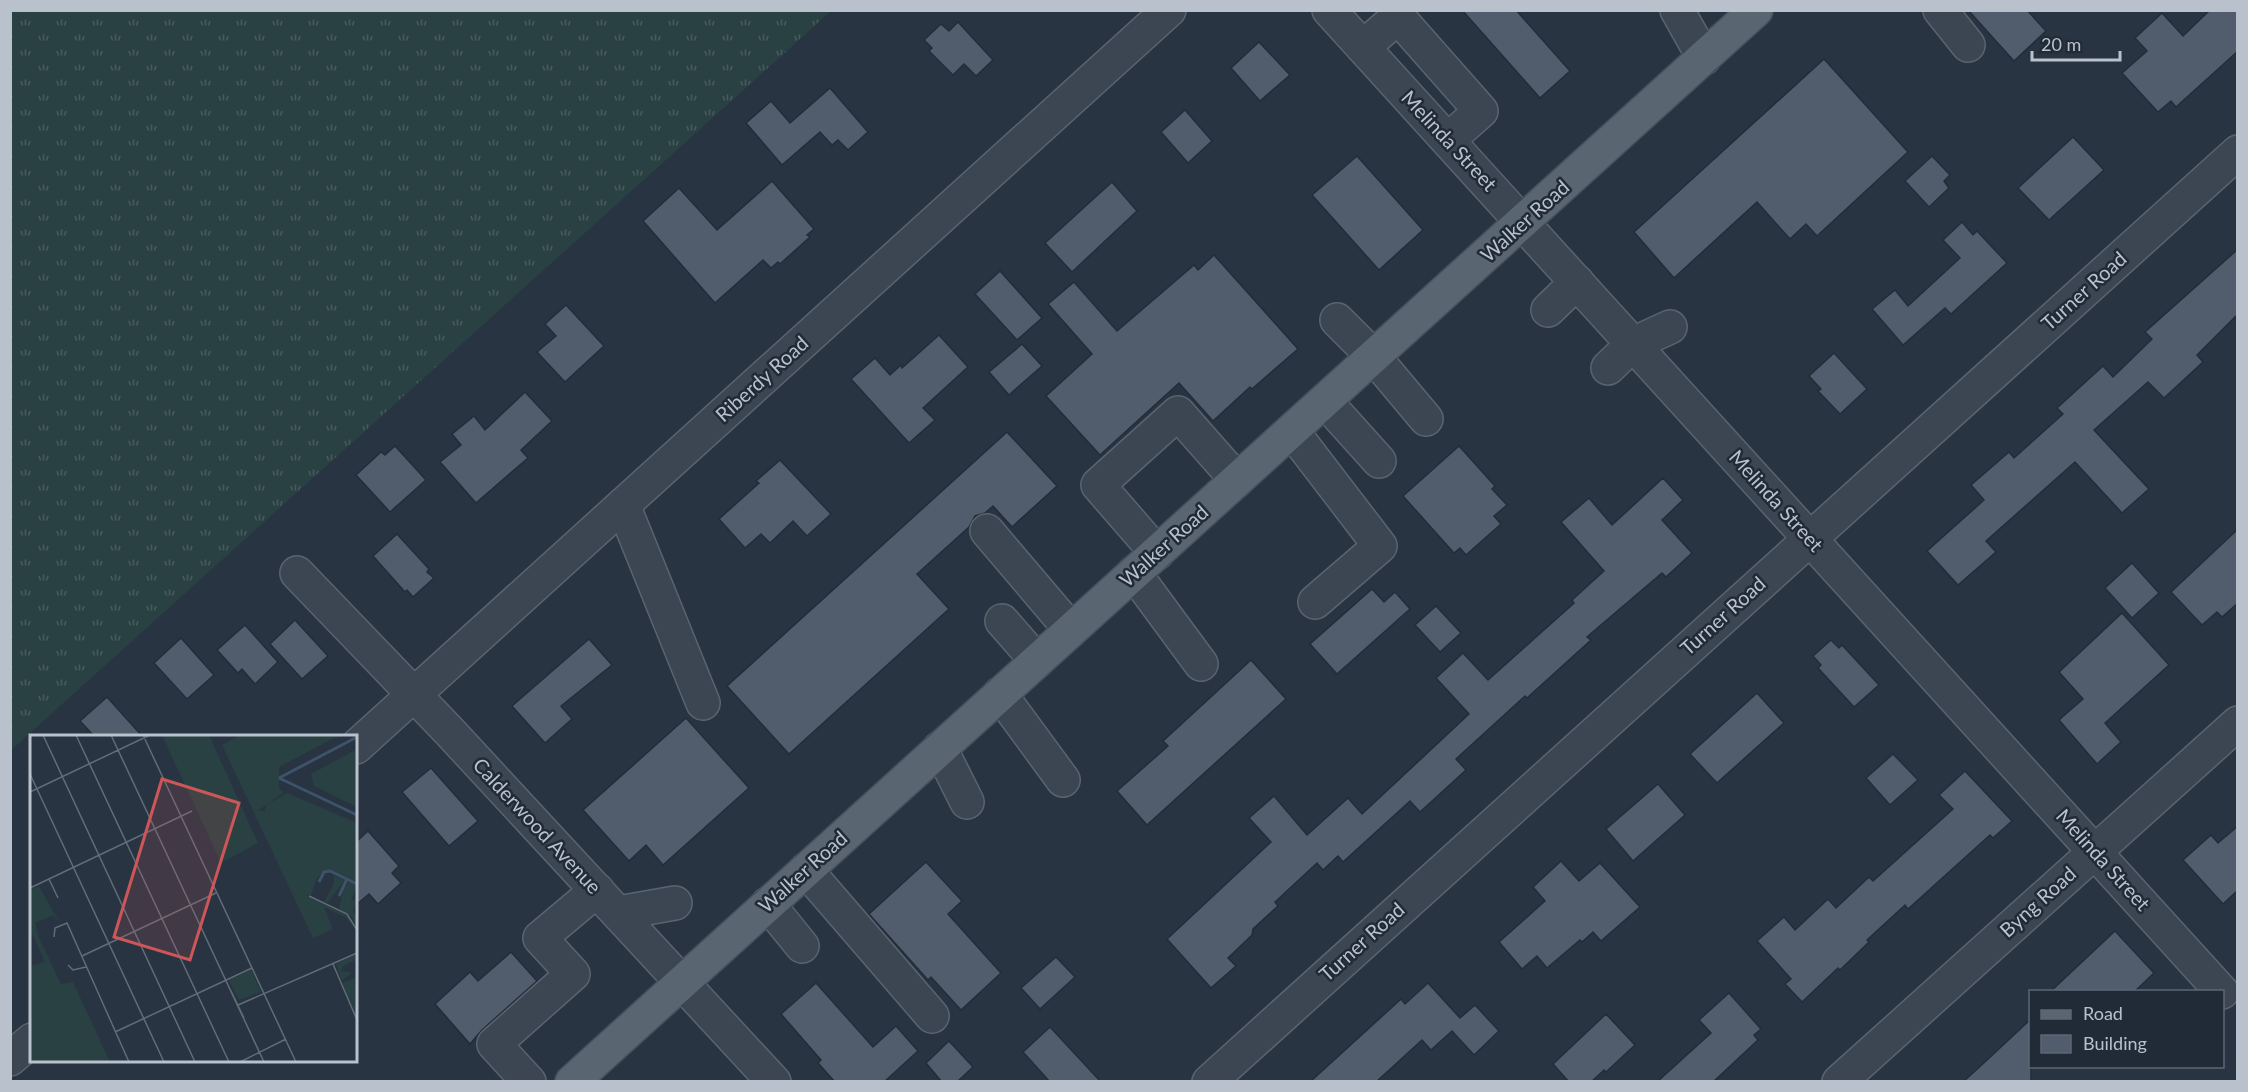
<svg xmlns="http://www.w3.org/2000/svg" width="2248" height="1092" viewBox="0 0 2248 1092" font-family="Lato,sans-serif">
  <defs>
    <pattern id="grass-tufts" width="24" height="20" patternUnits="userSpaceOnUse" patternTransform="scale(1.5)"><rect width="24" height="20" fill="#2a4143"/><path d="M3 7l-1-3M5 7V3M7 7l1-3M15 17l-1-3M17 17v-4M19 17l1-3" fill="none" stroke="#475b5d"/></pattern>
  </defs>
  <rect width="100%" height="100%" fill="#283442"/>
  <!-- grass -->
  <polygon fill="url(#grass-tufts)" points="11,10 831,10 831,11 11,750"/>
  <!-- building -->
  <g fill="#515d6d" stroke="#232d39" stroke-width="1.5">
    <polygon points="1462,10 1516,10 1570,71 1540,98"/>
    <polygon points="1968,10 2027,10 2046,31 2014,61"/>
    <polygon points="2210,10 2238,10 2238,51 2176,107 2171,101 2158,112 2122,73 2147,51 2135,38 2162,13 2183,36"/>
    <polygon points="958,22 993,60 976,76 964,64 953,75 929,51 932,48 924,40 941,24 949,31"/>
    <polygon points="1259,42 1290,75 1260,101 1231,68"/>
    <polygon points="1824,59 1908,152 1817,236 1806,224 1790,239 1757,202 1674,278 1634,232"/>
    <polygon points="830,88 868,132 848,150 838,140 832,145 820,132 782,165 746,123 771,101 790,123"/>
    <polygon points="1185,110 1212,141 1188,163 1161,132"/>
    <polygon points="2073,137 2104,170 2049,220 2018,188"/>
    <polygon points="1357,156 1423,230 1379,270 1312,195"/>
    <polygon points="1932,156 1950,175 1944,181 1949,188 1929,207 1905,181"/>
    <polygon points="772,181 814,229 807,235 810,237 780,264 778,262 771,268 763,260 715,303 643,221 679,188 717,230"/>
    <polygon points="1112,182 1137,211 1072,272 1045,243"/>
    <polygon points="1962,222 1973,235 1977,231 2007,263 1951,314 1945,308 1903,345 1872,309 1895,290 1908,306 1960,258 1943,240"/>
    <polygon points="2238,249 2238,314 2197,355 2203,362 2164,398 2148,382 2094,430 2149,489 2122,513 2075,462 1986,541 1996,552 1958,585 1927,551 1984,500 1971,485 2009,452 2014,458 2063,414 2057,408 2103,366 2113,377 2152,339 2145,332"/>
    <polygon points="1214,255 1298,349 1252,389 1250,387 1213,421 1179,383 1100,455 1046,396 1092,354 1048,304 1074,282 1117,331 1194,265 1198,270"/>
    <polygon points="1000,271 1042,318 1017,340 975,294"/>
    <polygon points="566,305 604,346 565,382 537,352 556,336 545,324"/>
    <polygon points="939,335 968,367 923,408 935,420 909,443 851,379 875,358 890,375 901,365 902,368"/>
    <polygon points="1022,344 1042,366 1009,395 989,372"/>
    <polygon points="1834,353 1867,389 1840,414 1818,391 1821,389 1809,376"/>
    <polygon points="525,392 552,421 521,450 528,458 476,503 440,462 461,445 452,434 474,416 485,430"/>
    <polygon points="1007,432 1057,486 1012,527 993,506 985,513 975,516 969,527 917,574 949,609 789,754 727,686"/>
    <polygon points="395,446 426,480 390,512 356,475 381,452 385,455"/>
    <polygon points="1459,446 1495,486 1492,489 1507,505 1494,516 1501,524 1466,555 1460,548 1454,553 1403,496"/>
    <polygon points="780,460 831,514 807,536 793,521 770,543 761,534 745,548 719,519 759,483 756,481"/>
    <polygon points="1663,478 1683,500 1662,520 1692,553 1666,577 1662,573 1587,637 1591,640 1527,698 1525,696 1456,759 1466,770 1420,812 1410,801 1343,862 1338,856 1323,870 1317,863 1275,902 1278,906 1253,929 1252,935 1228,958 1236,966 1211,988 1167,939 1271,842 1249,818 1274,796 1307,835 1348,798 1362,814 1469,714 1436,678 1463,653 1488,680 1574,603 1572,600 1604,571 1561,522 1589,498 1612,525"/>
    <polygon points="2238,529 2238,603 2222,617 2217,612 2202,625 2171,592"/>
    <polygon points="397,534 429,569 427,572 434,578 413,597 407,590 405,592 373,556"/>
    <polygon points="2132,563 2159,593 2132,618 2105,588"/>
    <polygon points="1372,589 1384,602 1395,592 1410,609 1337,674 1310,644"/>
    <polygon points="1436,606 1461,633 1440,652 1415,625"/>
    <polygon points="2122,613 2169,665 2105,723 2121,742 2097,764 2059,720 2083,699 2059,672"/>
    <polygon points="295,620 328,656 302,679 270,644"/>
    <polygon points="245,625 278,662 255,684 242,669 238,673 217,650"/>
    <polygon points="181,638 214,675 187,699 154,663"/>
    <polygon points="589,639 612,665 561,706 572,719 545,743 512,706"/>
    <polygon points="1831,640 1839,648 1842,645 1879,685 1854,707 1818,668 1821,665 1813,656"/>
    <polygon points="1251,660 1286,699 1147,825 1117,791 1168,746 1163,741"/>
    <polygon points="1757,693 1784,723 1717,783 1690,754"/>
    <polygon points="107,697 142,736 94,736 80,721"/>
    <polygon points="686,718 749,788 663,865 646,845 629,861 583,810"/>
    <polygon points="1893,754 1918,780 1890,805 1866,778"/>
    <polygon points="431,768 478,821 449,846 402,792"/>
    <polygon points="1965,771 2012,821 1993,838 1990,835 1908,909 1905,905 1867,940 1869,942 1840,970 1838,968 1802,1002 1785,984 1791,979 1757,941 1784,917 1795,930 1828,899 1836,908 1869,877 1873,881 1953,809 1939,795"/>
    <polygon points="1658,784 1685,815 1633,861 1606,829"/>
    <polygon points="2238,826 2238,890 2223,904 2183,860 2211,835 2218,843"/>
    <polygon points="368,831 399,866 392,873 401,883 378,904 369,894 356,905 356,842"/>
    <polygon points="1561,861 1579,881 1600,863 1640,907 1601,941 1593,932 1582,942 1580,940 1547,968 1537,956 1522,969 1499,942 1545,901 1533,887"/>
    <polygon points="926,862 962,901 948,914 1001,973 961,1010 931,977 928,980 869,914"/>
    <polygon points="2115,931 2154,973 2134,992 2050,992"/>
    <polygon points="511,952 537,981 482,1030 470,1044 435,1004 470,972 478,981"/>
    <polygon points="1056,957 1075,977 1040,1009 1021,988"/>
    <polygon points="816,983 873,1047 896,1026 918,1051 884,1082 835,1082 818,1063 821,1060 781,1014"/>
    <polygon points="1428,983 1460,1018 1475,1005 1499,1031 1474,1055 1452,1031 1431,1050 1422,1040 1376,1082 1310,1082 1401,999 1405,1004"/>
    <polygon points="1729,993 1761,1029 1754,1035 1758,1040 1713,1082 1657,1082 1711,1033 1699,1020"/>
    <polygon points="1606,1014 1635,1045 1606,1072 1604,1070 1591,1082 1569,1082 1553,1064"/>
    <polygon points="2031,1019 2031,1082 1963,1082 1986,1061"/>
    <polygon points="1050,1027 1101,1082 1050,1082 1023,1052"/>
    <polygon points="949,1041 973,1067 957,1082 942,1082 926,1063"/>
  </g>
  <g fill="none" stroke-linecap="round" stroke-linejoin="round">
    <!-- minor casing -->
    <g stroke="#5a646f" stroke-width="36">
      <g id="minor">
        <polyline points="1329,10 2222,992"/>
        <polyline points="1677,10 1704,58"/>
        <polyline points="1940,10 1968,45"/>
        <polyline points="1363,47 1398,17 1481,111 1448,140"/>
        <polyline points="1548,310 1577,282"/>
        <polyline points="1337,320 1374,357 1426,419"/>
        <polyline points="1608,368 1633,344 1670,327"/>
        <polyline points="1325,401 1379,461"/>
        <polyline points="1292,431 1380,546 1315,602"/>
        <polyline points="623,505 703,703"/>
        <polyline points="987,531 1071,630"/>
        <polyline points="1157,553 1098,485 1178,413 1237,480"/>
        <polyline points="297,573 449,731 774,1082"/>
        <polyline points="1134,573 1201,664"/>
        <polyline points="1002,621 1037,661"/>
        <polyline points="1000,694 1063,780"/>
        <polyline points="356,747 1169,10"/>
        <polyline points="940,748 967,802"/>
        <polyline points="806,870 932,1016"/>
        <polyline points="768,904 802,946"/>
        <polyline points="618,913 675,903"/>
        <polyline points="10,1059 32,1040"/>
        <polyline points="529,1082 494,1044 573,974 540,938 597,890"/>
        <polyline points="1209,1082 2238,152"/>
        <polyline points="1839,1082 2238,723"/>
      </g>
    </g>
    <!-- major casing -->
    <g stroke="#464f5b" stroke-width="36">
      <polyline id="major" points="572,1082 1756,10"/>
    </g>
    <!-- minor -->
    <use href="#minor" stroke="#3c4652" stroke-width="33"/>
    <!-- major -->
    <use href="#major" stroke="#5a6572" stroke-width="33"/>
  </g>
  <g text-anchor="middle" stroke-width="5" stroke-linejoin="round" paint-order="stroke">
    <!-- street labels -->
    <g font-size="20" fill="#b9c1cc" stroke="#212b37">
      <text transform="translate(1449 141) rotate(47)" y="7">Melinda Street</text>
      <text transform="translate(1525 221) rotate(-42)" y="7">Walker Road</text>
      <text transform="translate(2084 291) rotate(-42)" y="7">Turner Road</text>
      <text transform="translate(762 379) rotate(-42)" y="7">Riberdy Road</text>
      <text transform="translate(1776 501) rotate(48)" y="7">Melinda Street</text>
      <text transform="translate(1164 546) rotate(-42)" y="7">Walker Road</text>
      <text transform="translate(1723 616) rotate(-42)" y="7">Turner Road</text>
      <text transform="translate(537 826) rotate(47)" y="7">Calderwood Avenue</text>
      <text transform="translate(2103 860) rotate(48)" y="7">Melinda Street</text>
      <text transform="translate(803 872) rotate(-42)" y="7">Walker Road</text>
      <text transform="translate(2038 902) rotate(-42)" y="7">Byng Road</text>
      <text transform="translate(1362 942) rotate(-42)" y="7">Turner Road</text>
    </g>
  </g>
  <!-- overview -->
  <g transform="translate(30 735)">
    <rect width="327" height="327" fill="#283442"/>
    <path d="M132,0H179L228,108L191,128ZM210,0H310L249,32V54L254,57L229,75L235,77L236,70L257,58L327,88V147L295,135L287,143L281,160H275L318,181L324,192L317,183L294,172L303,194L283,203L192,10ZM327,14V72L284,51L281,39ZM304,141L315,145L297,168L294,167L304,149ZM319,147L327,150L321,165L327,166L323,177L327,181V193L322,182L309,174L313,156ZM9,151L30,189L23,180L5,188L9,203L31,249L43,247L80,327H0V231L15,227L0,194V155ZM327,219V224L313,231L311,236L322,237L312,246L306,229ZM221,235L231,257L209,265L199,245ZM327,242V283L312,248Z" fill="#2a4143"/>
    <path fill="none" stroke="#3e526a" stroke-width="3" d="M249,43L327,2M249,43L327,80M289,147L294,137L300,136L327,149M309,161L317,144"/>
    <path fill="none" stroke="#626c79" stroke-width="1.5" d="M13,0L165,327M46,0L199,327M81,0L234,327M113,0L266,327M0,39L134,327M0,57L120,0M19,144L28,163M0,153L162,76M279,161L317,179L327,195M24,202L25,193L37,188L99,327M52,221L186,158M303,229L327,285M38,230L43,235L56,232M201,256L214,283M208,270L327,218M85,297L222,233M210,327L256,304"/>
    <path fill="#cd5659" fill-opacity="0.15" stroke="#cd5659" stroke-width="3" d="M132,44L209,68L160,225L84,202Z"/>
    <rect width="327" height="327" fill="none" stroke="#b9c1cc" stroke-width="3"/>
  </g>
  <!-- border -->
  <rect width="2248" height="1092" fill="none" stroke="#b9c1cc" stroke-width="24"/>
  <!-- legend -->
  <rect x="2029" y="990" width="195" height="78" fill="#212b37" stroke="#5e6773" stroke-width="1.5"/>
  <rect x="2041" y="1010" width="30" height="9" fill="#5a6572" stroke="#5e6773" stroke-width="1.5"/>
  <text x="2083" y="1020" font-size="18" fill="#b9c1cc">Road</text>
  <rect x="2041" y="1035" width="30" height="18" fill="#515d6d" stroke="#5e6773" stroke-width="1.5"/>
  <text x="2083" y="1050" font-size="18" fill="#b9c1cc">Building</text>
  <!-- scale -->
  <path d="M2032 51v9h88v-9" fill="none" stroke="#b9c1cc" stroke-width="3"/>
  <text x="2041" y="51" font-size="18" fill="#b9c1cc" stroke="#212b37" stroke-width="4.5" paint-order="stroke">20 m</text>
</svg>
